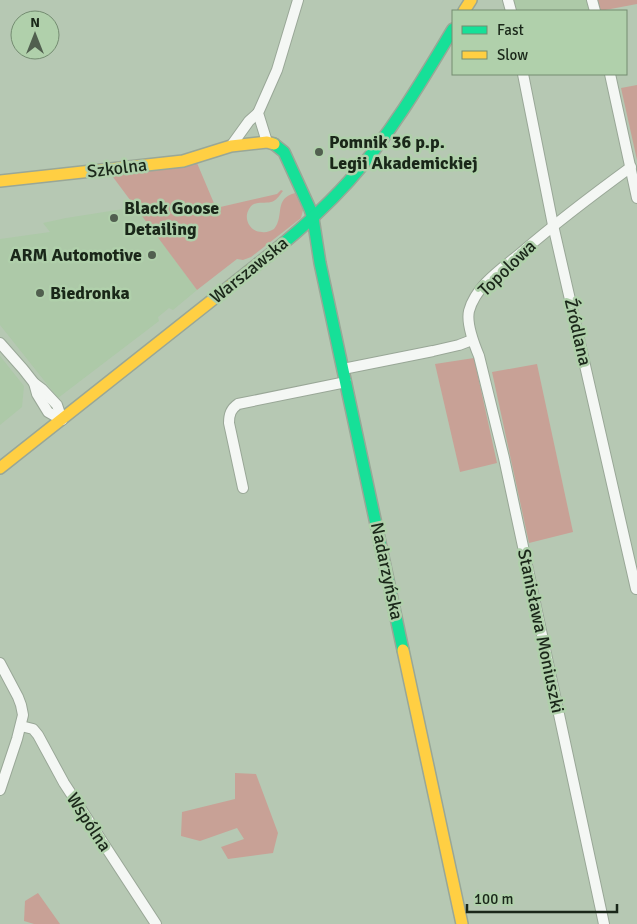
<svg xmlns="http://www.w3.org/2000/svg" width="637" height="924" viewBox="0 0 637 924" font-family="Signika,sans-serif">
  <rect width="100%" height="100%" fill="#b6c8b3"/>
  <!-- built -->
  <g fill="#adc9a8">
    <polygon points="512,0 588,0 591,11 515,11"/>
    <polygon points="136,207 197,290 173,310 169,308 163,313 158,317 159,321 58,398 0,325 0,239 50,232 43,223 66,218"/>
    <polygon points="0,356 24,386 22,407 0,425"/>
  </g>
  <!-- green -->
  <g fill="#c8a196">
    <polygon points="597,0 637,0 637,4 600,11"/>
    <polygon points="637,85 637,160 621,88"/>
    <path d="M197,163L216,208L277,194L281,190L283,191C279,196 276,201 271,202C263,204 254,200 249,209C243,219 250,232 262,232C266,233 270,231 274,229C285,216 273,199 295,193L303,210L301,218L251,257L243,260L237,259L197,290L110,173Z"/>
    <polygon points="474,358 497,463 460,472 435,364"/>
    <polygon points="537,364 573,532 529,543 492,372"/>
    <polygon points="235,773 256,774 278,833 273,853 228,859 221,847 244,839 237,828 200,841 181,836 182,812 235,799"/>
    <polygon points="38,893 60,924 34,924 24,921 25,901"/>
  </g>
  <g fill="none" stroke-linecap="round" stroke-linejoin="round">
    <!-- street casing -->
    <g stroke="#99a797" stroke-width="12">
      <g id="street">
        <polyline points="508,0 511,11"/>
        <polyline points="592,0 595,11"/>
        <polyline points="523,74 553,225 636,589"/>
        <polyline points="610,74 637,198"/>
        <polyline points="267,142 258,113 277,70 298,0"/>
        <polyline points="231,146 249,121 258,113"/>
        <polyline points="0,343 23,369 34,383 42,389 57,405 62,420"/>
        <polyline points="343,369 433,351 459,345 472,340"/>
        <polyline points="34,383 37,394 48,412 62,420"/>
        <path d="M243,488L229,423C229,414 231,409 238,404L346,382"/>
        <polyline points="0,663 18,697 21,705 23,715 17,739 0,790"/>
        <polyline points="21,726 33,729 38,735 64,783 156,924"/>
        <path d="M604,924L504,458L479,356C474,344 466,324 469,311C476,285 503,268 522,252C557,222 594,194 631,167"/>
      </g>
    </g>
    <!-- fast casing -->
    <g stroke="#99a797" stroke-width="14">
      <g id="fast">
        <polyline points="274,144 284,152 310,209 313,218 320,263 403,650"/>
        <path d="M259,263C291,238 322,211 349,181C390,135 422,81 453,29"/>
      </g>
    </g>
    <!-- slow casing -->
    <g stroke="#99a797" stroke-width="14">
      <g id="slow">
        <polyline points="464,11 471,0"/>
        <polyline points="0,181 183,161 231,146 267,142 274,144"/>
        <polyline points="0,468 259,263"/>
        <polyline points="403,650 462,924"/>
      </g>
    </g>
    <!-- street -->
    <use href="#street" stroke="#f4f7f4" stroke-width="10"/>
    <!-- fast -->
    <use href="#fast" stroke="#16e098" stroke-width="11"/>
    <!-- slow -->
    <use href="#slow" stroke="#ffcf43" stroke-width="11"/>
  </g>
  <!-- markers -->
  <g fill="#515f4f" stroke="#b0d0ab" stroke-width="2">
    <circle cx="319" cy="152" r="5"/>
    <circle cx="114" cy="218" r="5"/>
    <circle cx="152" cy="255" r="5"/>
    <circle cx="40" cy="293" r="5"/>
  </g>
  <g text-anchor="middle" stroke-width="5" stroke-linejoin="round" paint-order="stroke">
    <!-- poi labels -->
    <g font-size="18" font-weight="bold" fill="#1a2719" stroke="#b0d0ab" text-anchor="start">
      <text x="329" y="148">Pomnik 36 p.p.<tspan x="329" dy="21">Legii Akademickiej</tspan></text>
      <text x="124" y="214">Black Goose<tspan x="124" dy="21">Detailing</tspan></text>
      <text x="142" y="261" text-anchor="end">ARM Automotive</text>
      <text x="50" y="299">Biedronka</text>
    </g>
    <!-- street labels -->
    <g font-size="18" fill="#1a2719" stroke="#b0d0ab">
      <text transform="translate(117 168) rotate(-7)" y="6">Szkolna</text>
      <text transform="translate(507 268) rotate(-44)" y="6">Topolowa</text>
      <text transform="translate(249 270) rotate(-39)" y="6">Warszawska</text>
      <text transform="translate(578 332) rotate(77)" y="6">Źródlana</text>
      <text transform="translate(387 571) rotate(78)" y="6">Nadarzyńska</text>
      <text transform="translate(541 631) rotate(78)" y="6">Stanisława Moniuszki</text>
      <text transform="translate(89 822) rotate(57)" y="6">Wspólna</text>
    </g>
  </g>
  <!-- legend -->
  <rect x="452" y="10" width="175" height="65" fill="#b0d0ab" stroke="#748c71"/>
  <rect x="462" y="26" width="25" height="8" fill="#16e098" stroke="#748c71"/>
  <text x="497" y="35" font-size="15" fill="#1a2719">Fast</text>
  <rect x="462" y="51" width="25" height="8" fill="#ffcf43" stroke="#748c71"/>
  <text x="497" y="60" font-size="15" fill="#1a2719">Slow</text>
  <!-- north arrow -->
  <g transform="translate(35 35)"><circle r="24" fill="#b0d0ab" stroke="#748c71"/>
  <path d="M0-4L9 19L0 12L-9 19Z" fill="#515f4f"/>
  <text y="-8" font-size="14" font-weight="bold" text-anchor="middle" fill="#1a2719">N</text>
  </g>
  <!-- scale -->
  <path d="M467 904v8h150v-8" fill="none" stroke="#1a2719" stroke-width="2.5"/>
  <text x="474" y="904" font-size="15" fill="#1a2719" stroke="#b0d0ab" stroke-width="4" paint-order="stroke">100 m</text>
</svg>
